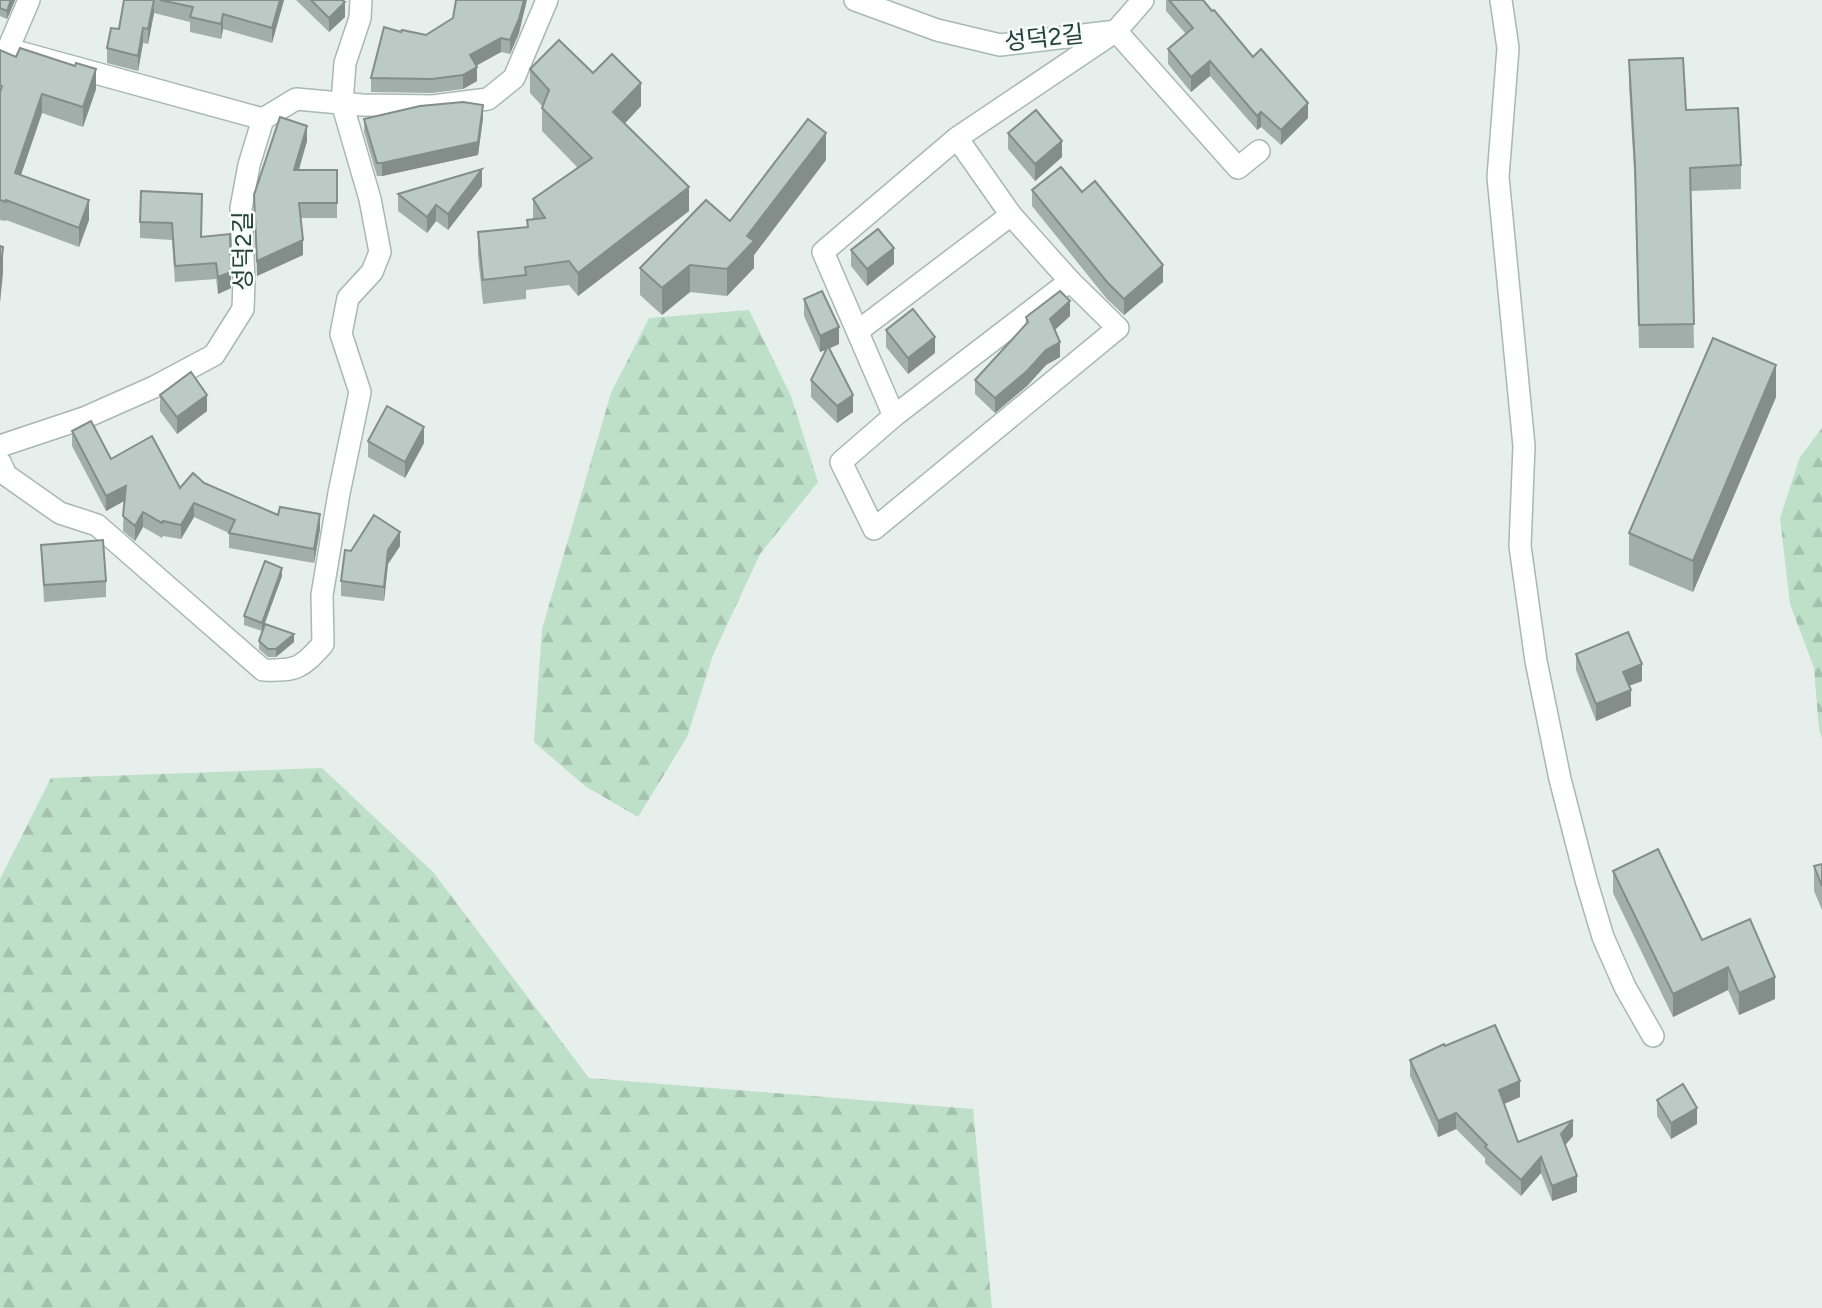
<svg xmlns="http://www.w3.org/2000/svg" width="1822" height="1308" viewBox="0 0 1822 1308" font-family="Figtree,'Noto Sans KR',sans-serif">
  <defs>
    <pattern id="forest-firs" width="22" height="20" patternUnits="userSpaceOnUse" patternTransform="scale(1.75)"><rect width="22" height="20" fill="#bfe0c8"/><path d="M5 1l3.5 6h-7zM16 11l3.5 6h-7z" fill="#a4c1ad"/></pattern>
  </defs>
  <rect width="100%" height="100%" fill="#e6efeb"/>
  <!-- forest -->
  <g fill="url(#forest-firs)">
    <polygon points="749,310 791,396 818,482 760,554 713,655 687,737 638,817 585,786 534,742 542,629 611,393 649,318"/>
    <polygon points="1822,428 1822,738 1819,730 1814,668 1790,604 1780,518 1800,457"/>
    <polygon points="322,768 433,872 589,1078 973,1109 992,1308 0,1308 0,879 51,778"/>
  </g>
  <g fill="none" stroke-linecap="round" stroke-linejoin="round">
    <!-- street casing -->
    <g stroke="#a8b8b2" stroke-width="24">
      <g id="street">
        <polyline points="29,0 8,49 263,119"/>
        <polyline points="855,0 937,30 1000,45 1116,31 1143,0"/>
        <polyline points="1501,0 1508,48 1498,177 1524,446 1520,546 1536,661 1560,779 1586,880 1603,937 1625,987 1653,1036"/>
        <polyline points="957,138 1011,215 1070,281 1118,328 874,529 841,462 894,416 823,252 957,138 1116,31 1238,168 1259,151"/>
        <polyline points="858,331 1011,215"/>
        <polyline points="894,416 1070,281"/>
        <polyline points="0,446 84,418 154,387 214,355 243,309 244,281 241,208 249,165 263,119 296,99 362,105 433,106 488,99 514,78 547,0"/>
        <path d="M0,462L6,475L60,513L97,525L263,670C296,671 301,669 323,644L322,595L339,493L360,392L341,334L348,298L372,272L380,252L370,199L342,103L345,63L360,18L361,0"/>
      </g>
    </g>
    <!-- street -->
    <use href="#street" stroke="#fff" stroke-width="21"/>
  </g>
  <!-- wall -->
  <g fill="#a1aea9">
    <polygon points="0,0 15,0 7,19 0,16"/>
    <polygon points="124,0 284,0 272,43 223,29 221,39 190,32 190,22 154,13 148,44 143,43 138,71 107,63 107,48 119,29"/>
    <polygon points="296,0 342,0 345,17 329,32"/>
    <polygon points="1166,0 1203,0 1308,118 1281,145 1261,127 1257,130 1210,76 1191,92 1168,64 1168,49 1186,34 1166,11"/>
    <polygon points="401,32 426,35 519,33 510,54 501,52 476,66 477,81 463,89 432,93 371,92 371,78"/>
    <polygon points="0,50 16,57 96,89 83,127 42,113 21,175 89,220 79,247 6,220 6,221 0,220"/>
    <polygon points="1629,60 1686,110 1741,165 1741,189 1691,191 1694,348 1639,348 1635,188 1629,84"/>
    <polygon points="530,69 593,73 641,106 624,124 689,211 578,296 569,285 526,290 526,299 483,304 478,256 478,232 527,227 527,220 533,220 533,199 578,168 542,131 542,106 530,93"/>
    <polygon points="483,118 478,155 382,176 377,176 364,132 364,119"/>
    <polygon points="1008,133 1062,157 1035,181 1008,149"/>
    <polygon points="307,141 299,170 337,170 337,218 300,218 303,255 257,276 254,195"/>
    <polygon points="826,160 754,255 754,268 727,296 690,292 662,315 640,295 640,268 730,221"/>
    <polygon points="482,186 448,230 436,221 427,233 398,211 398,194"/>
    <polygon points="1032,190 1082,192 1163,282 1124,315 1107,299 1032,206"/>
    <polygon points="202,210 201,236 231,288 218,294 216,279 175,282 172,240 140,238 140,222"/>
    <polygon points="851,250 894,264 867,286 851,266"/>
    <polygon points="804,299 839,344 829,349 853,412 837,423 811,397 811,380 826,350 820,352 804,316"/>
    <polygon points="1070,316 1055,330 1060,357 1046,365 1027,386 995,413 975,394 975,380 1026,324 1026,317"/>
    <polygon points="886,330 935,353 908,374 886,347"/>
    <polygon points="160,395 207,411 177,434 160,411"/>
    <polygon points="1776,397 1693,592 1629,565 1629,533"/>
    <polygon points="72,431 111,459 180,488 204,483 278,515 320,529 314,563 229,548 229,533 194,517 181,539 163,536 162,538 143,527 135,541 123,531 124,501 106,511 72,446"/>
    <polygon points="368,441 424,443 405,478 368,457"/>
    <polygon points="41,545 106,581 106,597 44,602"/>
    <polygon points="400,546 388,564 384,601 341,596 341,581 351,551"/>
    <polygon points="282,576 262,631 244,625 244,616"/>
    <polygon points="259,641 294,642 276,657 268,657 259,649"/>
    <polygon points="1576,654 1642,681 1629,686 1631,706 1596,721 1576,670"/>
    <polygon points="1822,864 1822,910 1814,891 1814,866"/>
    <polygon points="1613,871 1702,940 1775,999 1739,1015 1728,990 1673,1017 1613,893"/>
    <polygon points="1445,1046 1520,1097 1504,1104 1518,1142 1573,1136 1565,1145 1577,1192 1552,1201 1541,1173 1521,1196 1485,1163 1485,1158 1456,1129 1438,1137 1410,1076 1410,1060"/>
    <polygon points="1657,1100 1697,1124 1671,1139 1657,1116"/>
  </g>
  <!-- shaded-wall -->
  <g fill="#838d89">
    <polygon points="11,0 15,0 7,19 7,11"/>
    <polygon points="154,0 154,13 148,44 148,29"/>
    <polygon points="280,0 284,0 272,43 272,28"/>
    <polygon points="524,0 527,0 519,33 510,54 510,40"/>
    <polygon points="345,2 345,17 329,32 329,18"/>
    <polygon points="223,14 223,29 221,39 221,24"/>
    <polygon points="143,28 143,43 138,71 138,56"/>
    <polygon points="501,38 501,52 470,69 470,55"/>
    <polygon points="1210,61 1210,76 1191,92 1191,77"/>
    <polygon points="477,67 477,81 463,89 463,75"/>
    <polygon points="96,69 96,89 83,127 83,107"/>
    <polygon points="641,83 641,106 613,136 613,112"/>
    <polygon points="42,94 42,113 15,192 15,173"/>
    <polygon points="1308,103 1308,118 1281,145 1281,130"/>
    <polygon points="483,105 483,118 478,155 382,176 382,163"/>
    <polygon points="1261,112 1261,127 1257,130 1257,116"/>
    <polygon points="307,126 307,141 294,185 294,170"/>
    <polygon points="826,133 826,160 754,255 754,268 727,296 727,269 747,236"/>
    <polygon points="1062,141 1062,157 1035,181 1035,164"/>
    <polygon points="482,169 482,186 448,230 448,214"/>
    <polygon points="689,187 689,211 578,296 578,273"/>
    <polygon points="89,200 89,220 79,247 79,228"/>
    <polygon points="436,205 436,221 427,233 427,217"/>
    <polygon points="303,240 303,255 257,276 257,261"/>
    <polygon points="3,247 3,273 0,303 0,276"/>
    <polygon points="894,248 894,264 867,286 867,269"/>
    <polygon points="690,265 690,292 662,315 662,288"/>
    <polygon points="1163,265 1163,282 1124,315 1124,299"/>
    <polygon points="231,272 231,288 218,294 218,277"/>
    <polygon points="1070,301 1070,316 1050,334 1050,319"/>
    <polygon points="839,327 839,344 820,352 820,336"/>
    <polygon points="935,337 935,353 908,374 908,358"/>
    <polygon points="1060,342 1060,357 1046,365 1027,386 995,413 995,398 1046,350"/>
    <polygon points="1776,365 1776,397 1693,592 1693,561"/>
    <polygon points="207,395 207,411 177,434 177,417"/>
    <polygon points="853,395 853,412 837,423 837,406"/>
    <polygon points="424,427 424,443 405,478 405,462"/>
    <polygon points="126,486 126,500 106,511 106,496"/>
    <polygon points="194,503 194,517 181,539 181,525"/>
    <polygon points="143,512 143,527 135,541 135,526"/>
    <polygon points="320,514 320,529 314,563 314,549"/>
    <polygon points="400,532 400,546 388,564 384,601 384,587 388,550"/>
    <polygon points="282,568 282,576 262,631 262,623"/>
    <polygon points="294,634 294,642 276,657 276,649"/>
    <polygon points="1642,664 1642,681 1623,688 1623,672"/>
    <polygon points="1631,690 1631,706 1596,721 1596,704"/>
    <polygon points="1728,967 1728,990 1673,1017 1673,994"/>
    <polygon points="1775,977 1775,999 1739,1015 1739,993"/>
    <polygon points="1520,1081 1520,1097 1499,1106 1499,1090"/>
    <polygon points="1697,1108 1697,1124 1671,1139 1671,1123"/>
    <polygon points="1456,1113 1456,1129 1438,1137 1438,1121"/>
    <polygon points="1573,1120 1573,1136 1561,1150 1561,1134"/>
    <polygon points="1541,1157 1541,1173 1521,1196 1521,1180"/>
    <polygon points="1577,1176 1577,1192 1552,1201 1552,1186"/>
  </g>
  <!-- building -->
  <g fill="#bbcac4" stroke="#838d89" stroke-width="2">
    <polygon points="0,0 11,0 7,11 0,8"/>
    <polygon points="124,0 154,0 148,29 143,28 138,56 107,48 111,28 119,29"/>
    <polygon points="160,0 280,0 272,28 223,14 221,24 190,17 193,7"/>
    <polygon points="311,0 342,0 345,2 329,18"/>
    <polygon points="456,0 524,0 519,19 510,40 501,38 470,55 477,67 463,75 432,79 371,78 384,27 401,32 402,30 426,35 453,18"/>
    <polygon points="1169,0 1203,0 1212,11 1214,10 1253,57 1261,49 1308,103 1281,130 1261,112 1257,116 1210,61 1191,77 1168,49 1193,28"/>
    <polygon points="559,40 593,73 612,54 641,83 613,112 689,187 578,273 569,261 525,267 526,275 483,280 478,232 528,227 527,220 545,218 533,199 592,158 542,108 549,90 530,69"/>
    <polygon points="20,48 75,66 76,63 96,69 83,107 42,94 15,173 89,200 79,228 6,200 6,202 0,200 0,92 2,86 0,85 0,50 16,57"/>
    <polygon points="1683,58 1686,110 1738,108 1741,165 1690,168 1694,324 1639,325 1635,165 1629,60"/>
    <polygon points="463,102 483,105 478,142 382,163 377,163 364,119 420,106"/>
    <polygon points="1036,110 1062,141 1035,164 1008,133"/>
    <polygon points="280,117 307,126 294,170 337,170 337,203 299,203 303,240 257,261 254,195"/>
    <polygon points="808,119 826,133 747,236 754,241 727,269 690,265 662,288 640,268 706,200 730,221"/>
    <polygon points="1061,167 1082,192 1095,181 1163,265 1124,299 1107,282 1032,190"/>
    <polygon points="482,169 448,214 436,205 427,217 398,194"/>
    <polygon points="141,191 202,194 201,237 230,234 231,272 218,277 216,263 175,266 172,223 140,222"/>
    <polygon points="878,229 894,248 867,269 851,250"/>
    <polygon points="0,246 3,247 0,276"/>
    <polygon points="822,291 839,327 820,336 804,299"/>
    <polygon points="1060,291 1070,301 1050,319 1060,342 1046,350 1027,371 995,398 975,380 1028,322 1026,317"/>
    <polygon points="913,309 935,337 908,358 886,330"/>
    <polygon points="1713,338 1776,365 1693,561 1629,533"/>
    <polygon points="828,346 853,395 837,406 811,380"/>
    <polygon points="191,372 207,395 177,417 160,395"/>
    <polygon points="387,406 424,427 405,462 368,441"/>
    <polygon points="91,421 111,459 152,436 180,488 193,473 204,483 278,515 280,507 320,514 314,549 229,533 235,520 194,503 181,525 163,521 162,523 143,512 135,526 123,516 126,486 106,496 72,431"/>
    <polygon points="374,515 400,532 388,550 384,587 341,581 345,550 351,551"/>
    <polygon points="103,540 106,581 44,585 41,545"/>
    <polygon points="265,561 282,568 262,623 244,616"/>
    <polygon points="265,624 294,634 276,649 268,649 259,641"/>
    <polygon points="1628,632 1642,664 1623,672 1631,690 1596,704 1576,654"/>
    <polygon points="1658,849 1702,940 1750,919 1775,977 1739,993 1728,967 1673,994 1613,871"/>
    <polygon points="1822,864 1822,886 1814,866"/>
    <polygon points="1495,1025 1520,1081 1499,1090 1518,1142 1573,1120 1561,1134 1577,1176 1552,1186 1541,1157 1521,1180 1485,1147 1487,1145 1456,1113 1438,1121 1410,1060 1444,1044 1445,1046"/>
    <polygon points="1683,1084 1697,1108 1671,1123 1657,1100"/>
  </g>
  <g text-anchor="middle" stroke-width="5" stroke-linejoin="round" paint-order="stroke">
    <!-- street labels -->
    <g font-size="24" fill="#24423a" stroke="#f7fbf9">
      <text transform="translate(1044 38) rotate(-6)" y="8">성덕2길</text>
      <text transform="translate(243 251) rotate(-90)" y="8">성덕2길</text>
    </g>
  </g>
</svg>
